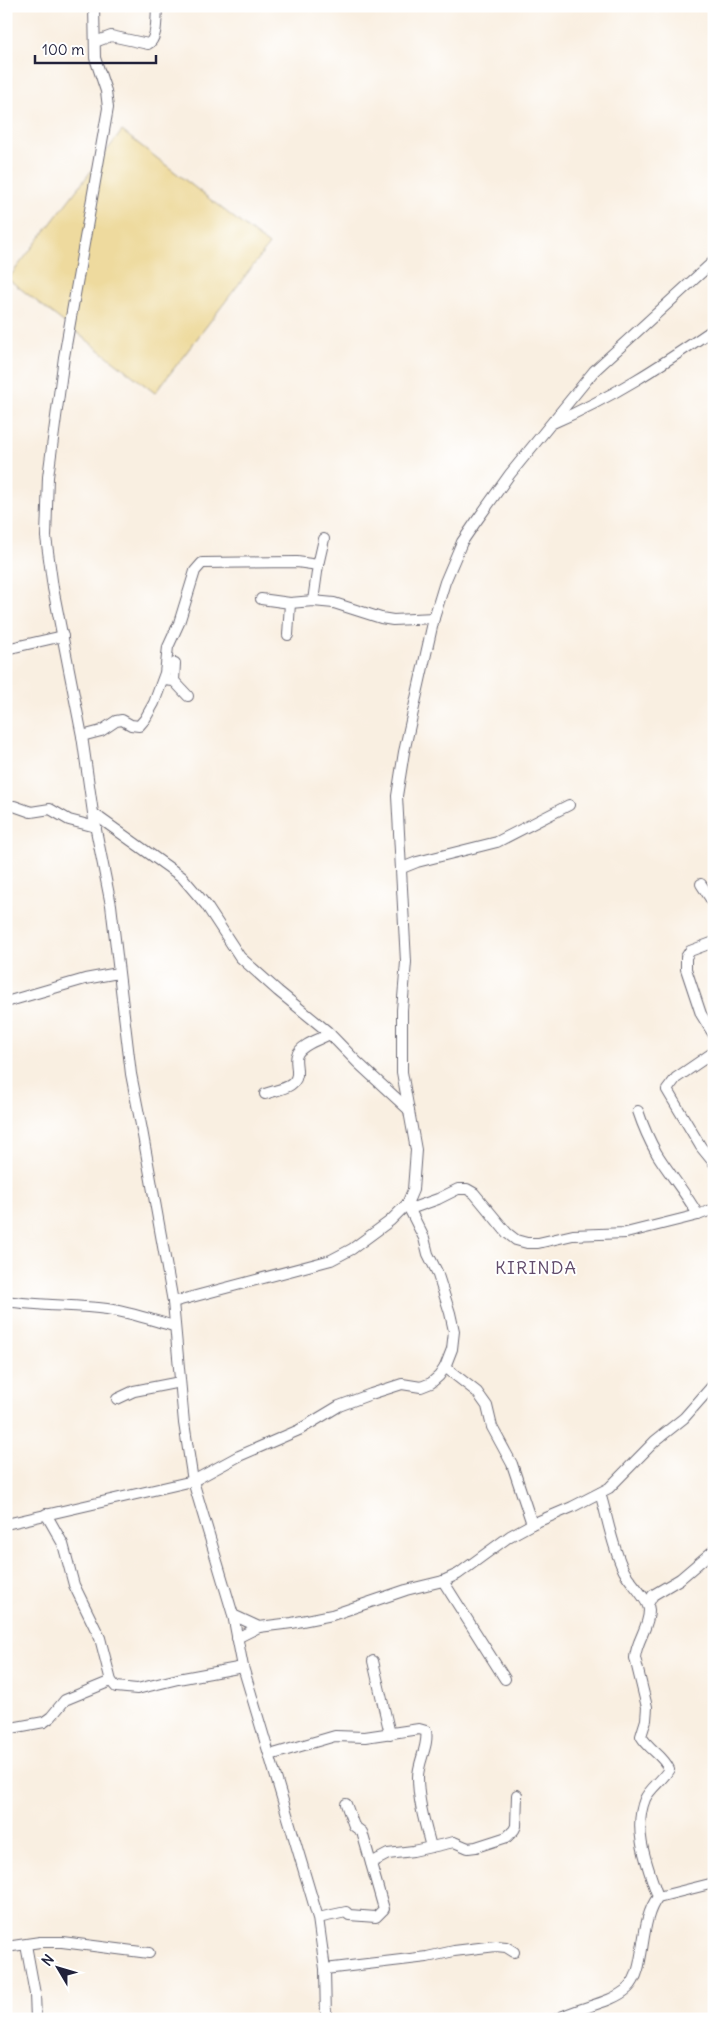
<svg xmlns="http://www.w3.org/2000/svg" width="720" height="2025" viewBox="0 0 720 2025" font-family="Delius,sans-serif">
  <rect width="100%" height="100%" fill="#fff"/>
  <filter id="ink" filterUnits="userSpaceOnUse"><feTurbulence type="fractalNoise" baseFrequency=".02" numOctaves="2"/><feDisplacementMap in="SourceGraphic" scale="10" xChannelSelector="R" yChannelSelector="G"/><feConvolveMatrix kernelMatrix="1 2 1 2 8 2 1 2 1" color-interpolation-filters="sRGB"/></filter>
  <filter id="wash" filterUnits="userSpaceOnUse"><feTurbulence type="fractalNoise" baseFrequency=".0096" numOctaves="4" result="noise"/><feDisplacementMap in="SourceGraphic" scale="20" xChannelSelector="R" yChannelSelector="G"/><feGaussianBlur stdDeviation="1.12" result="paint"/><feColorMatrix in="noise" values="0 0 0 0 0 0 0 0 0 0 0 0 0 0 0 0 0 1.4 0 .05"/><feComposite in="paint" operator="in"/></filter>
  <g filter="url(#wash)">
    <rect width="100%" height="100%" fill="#f9efe1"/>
    <!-- sand -->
    <polygon fill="#eeda9e" stroke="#887e6c" points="122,131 269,245 155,393 8,279"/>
  </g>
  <g filter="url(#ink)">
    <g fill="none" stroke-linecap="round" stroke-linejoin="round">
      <!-- minor casing -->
      <g stroke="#6d6a75" stroke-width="12">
        <g id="minor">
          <polyline points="94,6 95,58 106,91 108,108 64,357 48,477 46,537 53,588 82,736 94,820 111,905 131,1074 142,1130 173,1302 184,1423 193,1481 233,1615 243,1667 318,1918 325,1969 326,2019"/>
          <path d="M95,42L111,36L148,44C158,39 156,17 157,6"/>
          <path d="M553,423C613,397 660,366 714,329"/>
          <polyline points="261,599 290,603 313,601 334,603 381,618 393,620 434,618"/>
          <polyline points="313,601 318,565 324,539"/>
          <polyline points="288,635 290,603"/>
          <polyline points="6,649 63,636"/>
          <polyline points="163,680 174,681 188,696"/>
          <polyline points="174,681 175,663"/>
          <polyline points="82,736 101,731 116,721 122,720 131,725 139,726 145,719 154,703 165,673 168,647 179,623 195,571 202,563 297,562 318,565"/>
          <polyline points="6,806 14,806 31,812 50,809 69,820 96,827"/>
          <polyline points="94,814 182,877 206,905 240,957 278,991 327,1031 357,1062 409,1110"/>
          <polyline points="402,868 417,862 497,842 569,805"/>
          <polyline points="701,884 714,904"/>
          <polyline points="714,942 690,951 686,957 686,969 701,1014 714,1035"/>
          <polyline points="6,1002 85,979 118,973"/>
          <polyline points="714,1052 676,1078 667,1090 701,1147 714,1163"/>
          <path d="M265,1094C278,1089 299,1088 297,1071C297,1066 295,1059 297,1055C301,1044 321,1039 330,1034"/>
          <path d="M638,1111C643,1126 649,1140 657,1154C670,1175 686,1193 698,1215"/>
          <polyline points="410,1209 438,1199 458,1189 467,1189 474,1193 507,1233 516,1240 527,1243 538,1243 573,1235 626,1233 698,1215 714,1209"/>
          <path d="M6,1301C40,1306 73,1305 107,1309C129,1312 152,1320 174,1326"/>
          <polyline points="173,1302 331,1260 352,1249 390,1221 407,1204 413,1190 416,1150 402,1072 402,1010 406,962 397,796 404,752 434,618 445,582 462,542 475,523 510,474 594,371 714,261"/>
          <polyline points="445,1367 477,1392 487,1406 492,1427 512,1464 532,1524"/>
          <polyline points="117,1399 134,1391 180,1382"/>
          <path d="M600,1493C608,1519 612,1547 624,1571C630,1583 648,1598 649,1610C649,1628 636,1641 635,1658L647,1707L646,1720L641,1736C649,1750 663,1755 669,1769C663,1780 650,1788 645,1799C632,1831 648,1867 658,1897"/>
          <polyline points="46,1514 63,1544 74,1585 100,1638 111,1681 116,1687 137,1689 178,1679 243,1667"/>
          <polyline points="6,1524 193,1481 239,1456 299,1430 339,1406 371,1394 402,1384 421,1387 431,1383 439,1376 445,1367 452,1349 454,1331 450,1313 437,1272 428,1254 424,1238 407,1204"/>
          <polyline points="443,1581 505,1679"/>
          <polyline points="648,1604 653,1595 680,1579 714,1550"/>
          <polyline points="233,1615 259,1627"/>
          <polyline points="237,1638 259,1627 292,1623 332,1615 406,1590 443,1581 458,1574 510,1536 532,1524 572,1507 609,1488 655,1441 684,1418 714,1384"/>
          <polyline points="373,1661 390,1734"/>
          <polyline points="6,1729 44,1722 51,1717 65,1700 111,1681"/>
          <path d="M270,1755L335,1736L365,1737L419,1729L426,1731C429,1745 418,1762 418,1777C418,1801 425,1824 431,1847"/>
          <polyline points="371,1863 388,1854 413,1851 454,1842 468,1848 476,1847 507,1837 514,1830 516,1826 517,1795"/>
          <polyline points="318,1918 346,1912 349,1915 376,1917 384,1909 362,1832 354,1826 346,1804"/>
          <polyline points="26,1945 35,1994 36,2019"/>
          <polyline points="6,1947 40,1942 62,1942 149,1953"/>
          <polyline points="325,1969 427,1957 454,1951 496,1946 506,1947 514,1952"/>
          <path d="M557,2019C578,2007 611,2004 628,1988C647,1970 638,1922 658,1897L714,1883"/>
        </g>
      </g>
      <!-- minor -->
      <use href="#minor" stroke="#fff" stroke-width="10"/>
    </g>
  </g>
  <g text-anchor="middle" stroke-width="4" stroke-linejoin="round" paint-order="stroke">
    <!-- quarter labels -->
    <g font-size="18" letter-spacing="1" fill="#624c6b" stroke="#fff">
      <text x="536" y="1274">KIRINDA</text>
    </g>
  </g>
  <!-- margin -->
  <rect width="720" height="2025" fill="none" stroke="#fff" stroke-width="25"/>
  <!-- north arrow -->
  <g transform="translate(58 1968) rotate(308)" stroke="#ffffff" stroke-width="4" paint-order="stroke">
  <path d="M0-4L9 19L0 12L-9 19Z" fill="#22223b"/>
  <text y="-8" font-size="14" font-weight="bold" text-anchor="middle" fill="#22223b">N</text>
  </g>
  <!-- scale -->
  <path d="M35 55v8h121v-8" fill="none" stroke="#22223b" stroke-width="2.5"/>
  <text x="42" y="55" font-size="15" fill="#22223b" stroke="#ffffff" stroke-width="4" paint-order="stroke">100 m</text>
</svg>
